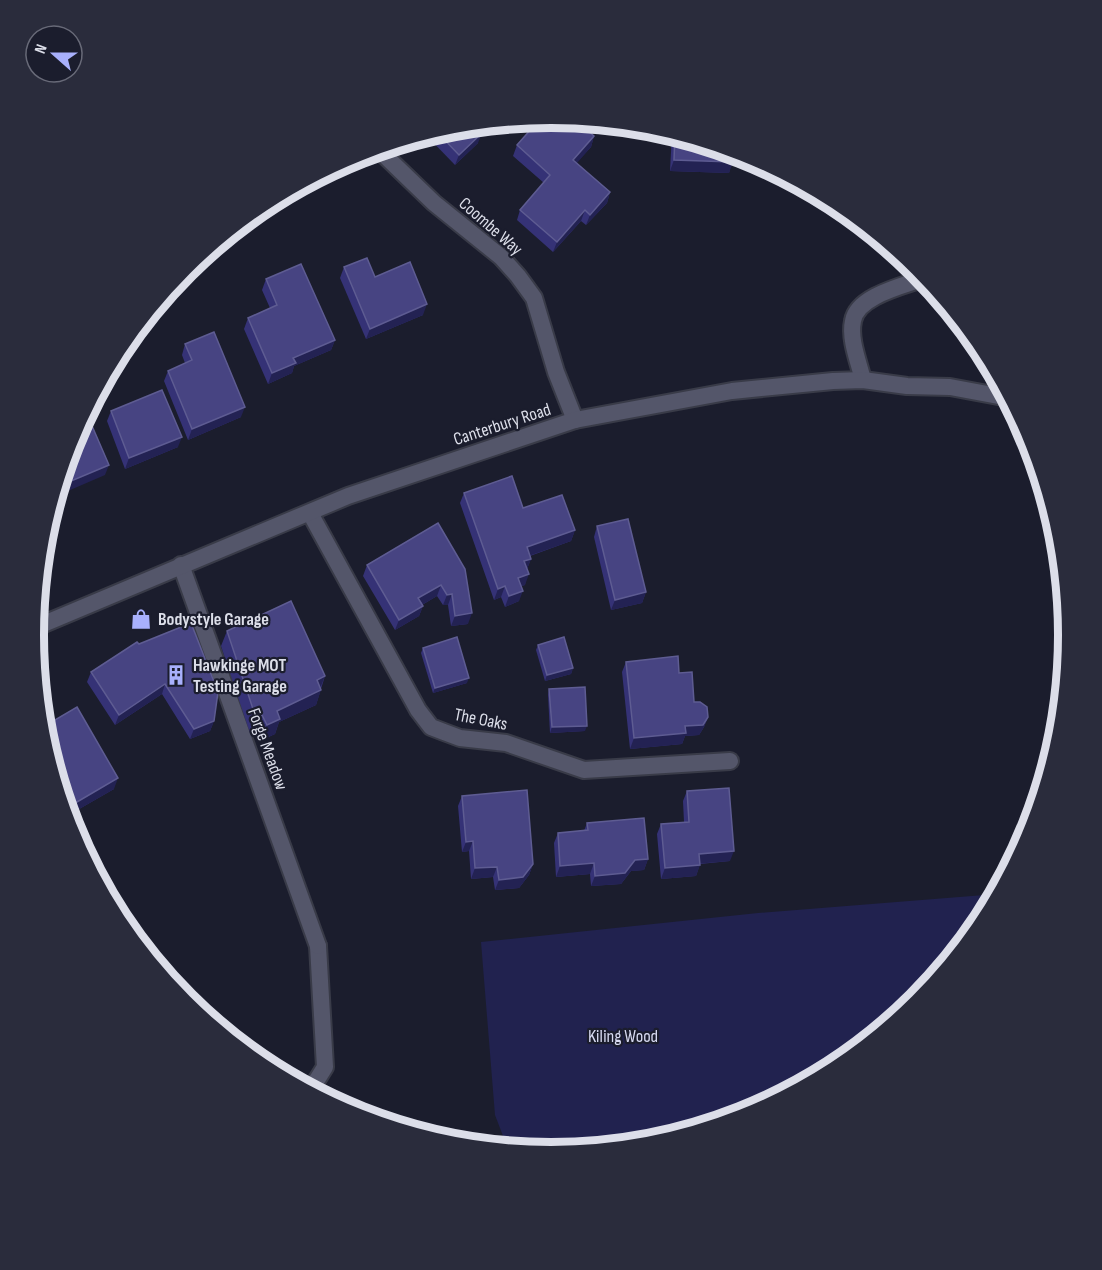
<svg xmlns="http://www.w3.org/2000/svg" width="1102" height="1270" viewBox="0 0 1102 1270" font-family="'Sofia Sans Condensed',sans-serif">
  <rect width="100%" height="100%" fill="#1b1d2d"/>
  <!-- green -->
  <polygon fill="#21224f" points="997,894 981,923 917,1002 838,1066 749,1114 652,1143 551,1153 508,1149 495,1115 481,942 758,913"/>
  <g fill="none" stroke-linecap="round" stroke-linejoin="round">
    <!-- service casing -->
    <g stroke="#393b48" stroke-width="20">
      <g id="service">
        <path d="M863,380C859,363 849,339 853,321C857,296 903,286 925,278"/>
        <polyline points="305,1088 315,1083 325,1067 318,946"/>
      </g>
    </g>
    <!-- minor casing -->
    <g stroke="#393b48" stroke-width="20">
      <g id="minor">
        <polyline points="378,149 434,203 501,257 518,276 534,298 556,372 575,420"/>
        <polyline points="310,513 418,710 431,727 444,732 460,738 506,743 584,770 730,761"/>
        <polyline points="181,565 318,946"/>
      </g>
    </g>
    <!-- tertiary casing -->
    <g stroke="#393b48" stroke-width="20">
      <polyline id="tertiary" points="34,628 348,496 575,420 732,391 833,381 863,380 907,386 950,387 1009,398"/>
    </g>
    <!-- service -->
    <use href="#service" stroke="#54566a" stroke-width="16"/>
    <!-- minor -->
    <use href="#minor" stroke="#54566a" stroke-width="16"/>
    <!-- tertiary -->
    <use href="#tertiary" stroke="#54566a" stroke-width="16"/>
  </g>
  <!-- wall -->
  <g fill="#353276">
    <polygon points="450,127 478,143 455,165 425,134"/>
    <polygon points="672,133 734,152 729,173 670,171"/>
    <polygon points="594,136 591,147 576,163 610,192 607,203 586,225 581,221 553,252 517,220 520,210 544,183 513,156 517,145"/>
    <polygon points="344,267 375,277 423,315 366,339 340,278"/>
    <polygon points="266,279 335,340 331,350 294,366 292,373 268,384 244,329 248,318 270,308 262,290"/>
    <polygon points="185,344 241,417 188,440 164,381 168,371 185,363 182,355"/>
    <polygon points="111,411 178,447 125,469 107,421"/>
    <polygon points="464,493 523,508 575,530 571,541 530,556 531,559 527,569 525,585 521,586 519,601 505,607 501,597 494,600 460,503"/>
    <polygon points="438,523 468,624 451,626 448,605 443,605 437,596 422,605 423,606 419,616 395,630 363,576 367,565"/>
    <polygon points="597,526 646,592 642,603 611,610 594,537"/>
    <polygon points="227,631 325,676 316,705 279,722 275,734 262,740 257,730 250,733 221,646"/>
    <polygon points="139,644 214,721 210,731 190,739 162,694 115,725 87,682 91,672"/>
    <polygon points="538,645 573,668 571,674 545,681 536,650"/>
    <polygon points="423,648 467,683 433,693 421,653"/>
    <polygon points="626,662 694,702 708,717 704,727 699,735 685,736 682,744 630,749 622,672"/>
    <polygon points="549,689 585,731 550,733 548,695"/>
    <polygon points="43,727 114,789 67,816 43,736"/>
    <polygon points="687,791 730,861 700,864 696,876 661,879 657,834 661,824 684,822 683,801"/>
    <polygon points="462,796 533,864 529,875 519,888 495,890 493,877 471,879 469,851 462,852 458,806"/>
    <polygon points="587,823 648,859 644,870 631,871 621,884 591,886 590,874 556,877 554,843 558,833 584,831"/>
  </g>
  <!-- shaded-wall -->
  <g fill="#232253">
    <polygon points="482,133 478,143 455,165 459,155"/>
    <polygon points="594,136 591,147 570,171 573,160"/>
    <polygon points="674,160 733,162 729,173 670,171"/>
    <polygon points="610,192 607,203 586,225 590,215"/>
    <polygon points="585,210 581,221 553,252 557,242"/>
    <polygon points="427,304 423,315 366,339 370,329"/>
    <polygon points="335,340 331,350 294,366 292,373 268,384 272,373 293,358"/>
    <polygon points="245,407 241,417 188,440 192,429"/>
    <polygon points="182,437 178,447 125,469 129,458"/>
    <polygon points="109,465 105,475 54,497 57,487"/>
    <polygon points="575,530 571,541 523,558 527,547"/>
    <polygon points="531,559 527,569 524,561"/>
    <polygon points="529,574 525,585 515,589 518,578"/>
    <polygon points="441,585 437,596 415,609 418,598"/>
    <polygon points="505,586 501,597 494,600 498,589"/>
    <polygon points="523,591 519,601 505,607 509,596"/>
    <polygon points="646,592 642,603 611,610 615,600"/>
    <polygon points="452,594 448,605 443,605 447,595"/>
    <polygon points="423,606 419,616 395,630 399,620"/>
    <polygon points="472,613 468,624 451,626 455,616"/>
    <polygon points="573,668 571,674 545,681 547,675"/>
    <polygon points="325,676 319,691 321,690 316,705 279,722 275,734 262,740 267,725 277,711 317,680"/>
    <polygon points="469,678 467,683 433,693 435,688"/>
    <polygon points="165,684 162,694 115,725 119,715"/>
    <polygon points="262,715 257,730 250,733 256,718"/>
    <polygon points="708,717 704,727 699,735 685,736 682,744 630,749 634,738"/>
    <polygon points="214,721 210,731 190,739 194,729"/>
    <polygon points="587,726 585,731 550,733 552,727"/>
    <polygon points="118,778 114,789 67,816 65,809"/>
    <polygon points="473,841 469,851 462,852 466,842"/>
    <polygon points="734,851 730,861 695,864 699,854"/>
    <polygon points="648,859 644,870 631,871 621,884 591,886 595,876 635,860"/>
    <polygon points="594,863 590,874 556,877 560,866"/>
    <polygon points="533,864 529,875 519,888 495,890 499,880"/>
    <polygon points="700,865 696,876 661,879 665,868"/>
    <polygon points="497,867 493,877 471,879 475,868"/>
  </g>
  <!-- building -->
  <g fill="#474482" stroke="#5e5c92" stroke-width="1.5">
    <polygon points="551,117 575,119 594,136 573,160 610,192 590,215 585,210 557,242 520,210 550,175 517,145 541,118"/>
    <polygon points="474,125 482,133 459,155 436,131 450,127"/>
    <polygon points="675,134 734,152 733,162 674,160"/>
    <polygon points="367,258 375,277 410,262 427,304 370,329 344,267"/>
    <polygon points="301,264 335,340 293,358 296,363 272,373 248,318 277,305 266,279"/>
    <polygon points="214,332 245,407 192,429 168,371 192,360 185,344"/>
    <polygon points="162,390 182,437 129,458 111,411"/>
    <polygon points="86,412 109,465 57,487 73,436"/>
    <polygon points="512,476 523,508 562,495 575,530 527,547 531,559 524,561 529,574 518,578 523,591 509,596 505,586 498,589 464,493"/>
    <polygon points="628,519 646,592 615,600 597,526"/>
    <polygon points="438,523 465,569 472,613 455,616 452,594 447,595 441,585 418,598 423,606 399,620 367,565"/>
    <polygon points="291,601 325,676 317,680 321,690 277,711 280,719 267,725 262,715 256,718 227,631"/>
    <polygon points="191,623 218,692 214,721 194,729 165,684 119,715 91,672 137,642 139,644"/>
    <polygon points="457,637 469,678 435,688 423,648"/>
    <polygon points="564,637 573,668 547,675 538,645"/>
    <polygon points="678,656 679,673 692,672 694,702 700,702 707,707 708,717 703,725 685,726 686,733 634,738 626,662"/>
    <polygon points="585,687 587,726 552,727 549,689"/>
    <polygon points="77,707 118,778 65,809 45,743 50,740 43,727"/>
    <polygon points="729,788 734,851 699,854 700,865 665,868 661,824 689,822 687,791"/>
    <polygon points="527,790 533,864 523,877 499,880 497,867 475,868 473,841 466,842 462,796"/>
    <polygon points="644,818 648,859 635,860 625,873 595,876 594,863 560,866 558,833 588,830 587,823"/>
  </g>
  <!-- icons -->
  <defs>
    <g id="shop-bare" transform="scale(1.62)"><path d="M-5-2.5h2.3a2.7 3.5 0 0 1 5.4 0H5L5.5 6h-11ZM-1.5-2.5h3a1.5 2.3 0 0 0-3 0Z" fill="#a8b0fc" stroke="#1b1d2d" stroke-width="2.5" paint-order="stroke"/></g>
    <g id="building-bare" transform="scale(1.62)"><path d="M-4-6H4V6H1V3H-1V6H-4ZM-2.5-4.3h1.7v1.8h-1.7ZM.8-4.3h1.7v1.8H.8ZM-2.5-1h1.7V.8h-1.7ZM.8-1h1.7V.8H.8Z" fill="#a8b0fc" stroke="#1b1d2d" stroke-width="2.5" paint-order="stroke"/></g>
  </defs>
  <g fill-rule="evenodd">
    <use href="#shop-bare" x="141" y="619"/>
    <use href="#building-bare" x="176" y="675"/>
  </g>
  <g text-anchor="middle" stroke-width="4.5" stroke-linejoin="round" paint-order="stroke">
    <!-- street labels -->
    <g font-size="18" fill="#dcdee9" stroke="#1b1d2d">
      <text transform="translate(491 226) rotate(41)" y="6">Coombe Way</text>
      <text transform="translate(502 424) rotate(-18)" y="6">Canterbury Road</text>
      <text transform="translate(481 719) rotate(11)" y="6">The Oaks</text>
      <text transform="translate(268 749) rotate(70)" y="6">Forge Meadow</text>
    </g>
    <!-- poi labels -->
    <g font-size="18" font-weight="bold" fill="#dcdee9" stroke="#1b1d2d" text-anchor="start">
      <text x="158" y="625">Bodystyle Garage</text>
      <text x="193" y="671">Hawkinge MOT<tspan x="193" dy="21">Testing Garage</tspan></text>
    </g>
    <!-- park labels -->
    <g font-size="18" fill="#d8dbf2" stroke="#1b1d2d">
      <text x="623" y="1042">Kiling Wood</text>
    </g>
  </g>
  <!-- crop -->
  <path d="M0 0H1102V1270H0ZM44 635a507 507 0 1 1 1014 0a507 507 0 1 1-1014 0Z" fill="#2a2c3c" fill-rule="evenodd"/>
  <path fill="none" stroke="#dcdee9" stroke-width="8" d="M44 635a507 507 0 1 1 1014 0a507 507 0 1 1-1014 0Z"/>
  <!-- north arrow -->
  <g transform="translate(54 54) rotate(291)"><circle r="28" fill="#1b1d2d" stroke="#686a78" stroke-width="1.5"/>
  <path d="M0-4.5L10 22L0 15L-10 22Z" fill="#a8b0fc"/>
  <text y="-9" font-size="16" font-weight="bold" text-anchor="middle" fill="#dcdee9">N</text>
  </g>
</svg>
